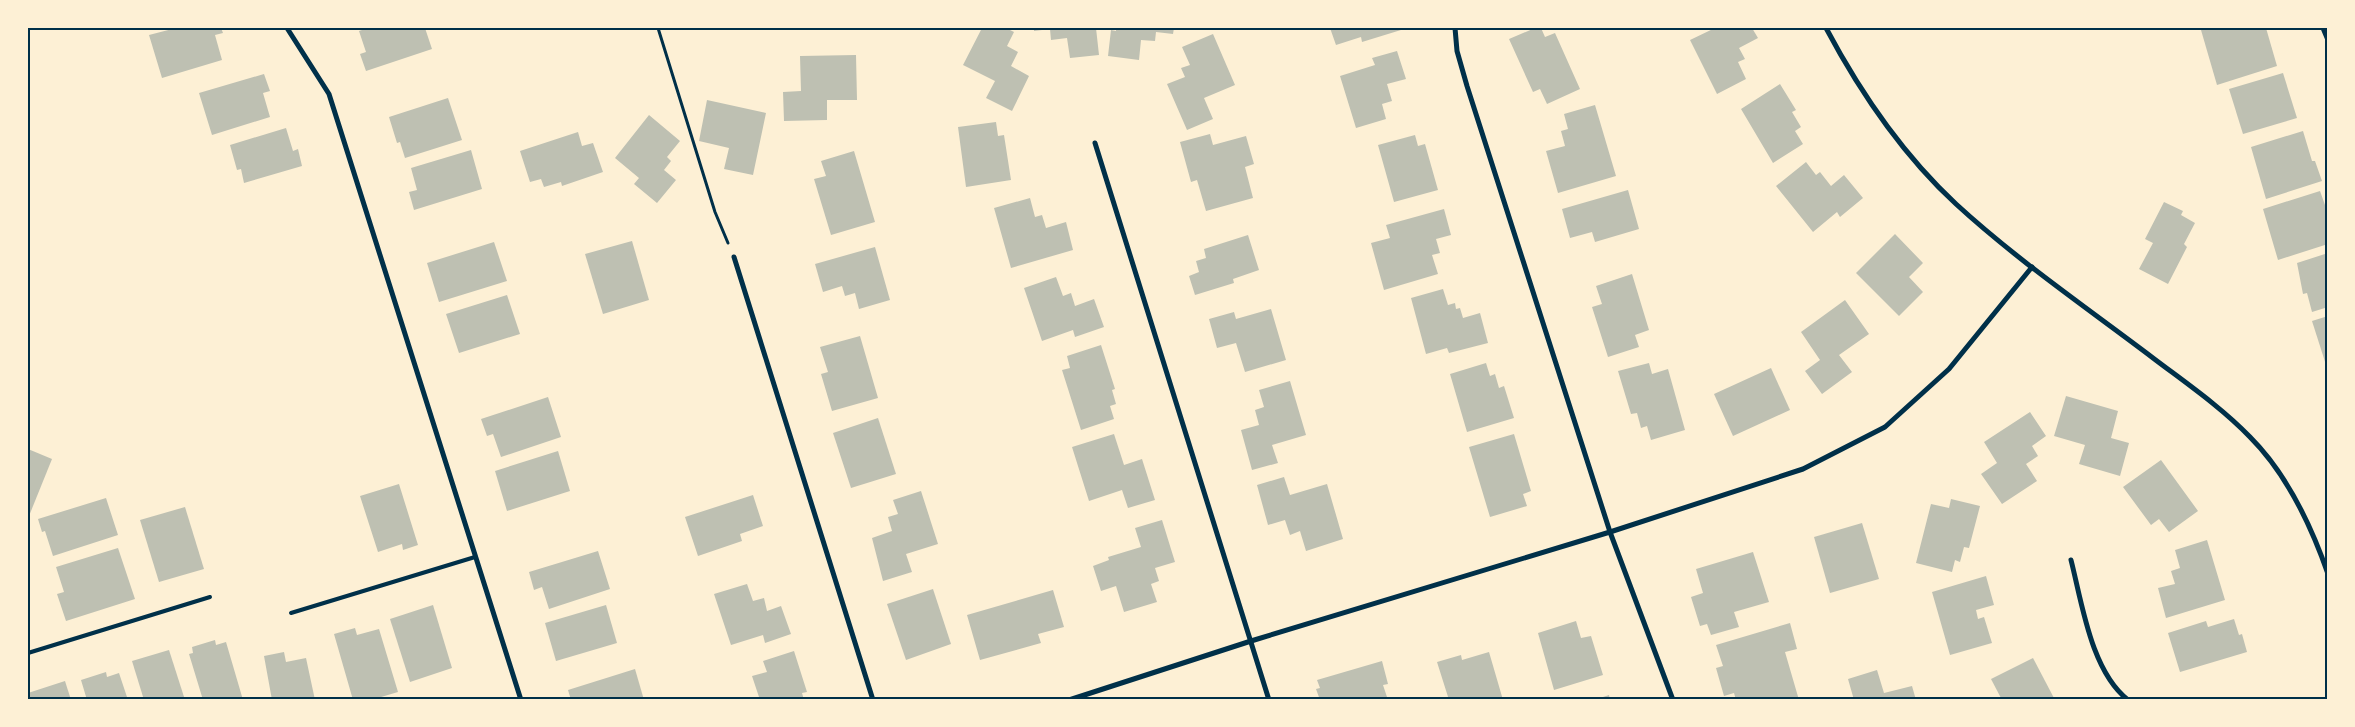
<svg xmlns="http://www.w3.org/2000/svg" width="2355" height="727" viewBox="0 0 2355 727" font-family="Montserrat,sans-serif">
  <rect width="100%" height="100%" fill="#fdf0d5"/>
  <!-- building -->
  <g fill="#bec0b2">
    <polygon points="176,28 221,28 223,33 215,35 222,60 162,78 149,35"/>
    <polygon points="368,28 425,28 432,49 366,71 360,54 366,52 359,31"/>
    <polygon points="982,28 1006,28 1014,32 1007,46 1018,52 1011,66 1029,76 1012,111 986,98 995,81 963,65"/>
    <polygon points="1034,28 1096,28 1099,55 1070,58 1067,38 1051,40 1050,29 1034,31"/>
    <polygon points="1116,28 1174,28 1173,34 1156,32 1155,41 1141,40 1139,60 1108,56 1111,30 1116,31"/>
    <polygon points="1330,28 1400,28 1401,30 1362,42 1361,37 1336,45"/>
    <polygon points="1535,28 1541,28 1545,37 1555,33 1580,89 1547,104 1540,89 1533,92 1509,39"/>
    <polygon points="1715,28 1752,28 1758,38 1739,48 1745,59 1738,62 1746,79 1717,94 1690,40"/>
    <polygon points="2209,28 2266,28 2277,66 2217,85 2201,30"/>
    <polygon points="1213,34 1235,85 1204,98 1213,119 1187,130 1167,84 1185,77 1181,68 1190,65 1182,47"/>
    <polygon points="1397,51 1406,79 1387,84 1392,101 1382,104 1386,119 1356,128 1340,76 1375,65 1372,58"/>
    <polygon points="856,55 857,100 827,100 827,120 784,121 783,92 801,91 800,56"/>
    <polygon points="2283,73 2297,118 2243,134 2229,89"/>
    <polygon points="264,74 270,91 263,93 270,117 212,135 199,93"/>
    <polygon points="1780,84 1796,110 1792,112 1801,127 1795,131 1803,144 1773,163 1741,109"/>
    <polygon points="448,98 462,140 405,158 400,142 397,143 389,117"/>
    <polygon points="707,100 766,113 753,175 724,169 729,148 699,141"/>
    <polygon points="1595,105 1616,176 1558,193 1546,151 1565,146 1561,131 1568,129 1564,114"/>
    <polygon points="649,115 680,141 667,157 671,161 664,170 676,180 657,203 634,184 639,178 615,158"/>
    <polygon points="996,122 998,136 1004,135 1011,180 966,187 958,127"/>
    <polygon points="286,128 293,151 298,149 302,166 244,183 241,169 237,170 230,145"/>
    <polygon points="2303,131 2312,161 2315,161 2322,181 2266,199 2251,147"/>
    <polygon points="578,132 582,146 593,143 603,172 562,186 561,182 544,187 541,179 530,182 520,151"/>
    <polygon points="1210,134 1213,145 1246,136 1254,164 1245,167 1253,198 1206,211 1197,180 1191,182 1180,142"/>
    <polygon points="1415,135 1418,146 1425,144 1438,190 1394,202 1378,145"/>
    <polygon points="471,150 482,189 414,210 409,192 417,190 411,168"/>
    <polygon points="854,151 875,222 831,235 814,179 826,176 821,161"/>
    <polygon points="1806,162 1816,175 1820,172 1831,186 1844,175 1863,198 1840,217 1837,212 1813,232 1776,186"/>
    <polygon points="1628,190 1639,229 1595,242 1592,232 1570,238 1562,209"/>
    <polygon points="2320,191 2325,205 2328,205 2328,244 2278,260 2263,209"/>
    <polygon points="1030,198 1035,217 1042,215 1046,228 1066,222 1073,250 1011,268 994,208"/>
    <polygon points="2164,202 2183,211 2181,215 2195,223 2184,244 2187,247 2168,284 2139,269 2153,243 2145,239"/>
    <polygon points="1444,209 1451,235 1436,239 1440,253 1432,255 1438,274 1384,290 1371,243 1390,238 1386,225"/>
    <polygon points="1895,234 1923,263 1909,277 1923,292 1899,316 1856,273"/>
    <polygon points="1248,235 1259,270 1233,279 1234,283 1195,295 1189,276 1199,272 1196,261 1206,258 1204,249"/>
    <polygon points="632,241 649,300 603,314 585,254"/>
    <polygon points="494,242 507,281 439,302 427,263"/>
    <polygon points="875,247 890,300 859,309 855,293 845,296 842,286 823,292 815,264"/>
    <polygon points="2328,253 2328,307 2312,312 2307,293 2303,294 2297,263"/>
    <polygon points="1632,274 1649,330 1635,335 1639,347 1608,357 1592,307 1602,304 1596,286"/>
    <polygon points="1056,277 1063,296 1071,293 1075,306 1094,299 1104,327 1075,337 1073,330 1042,341 1024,288"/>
    <polygon points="1443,289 1448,305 1455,303 1456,309 1460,308 1463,318 1480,313 1488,343 1449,353 1447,348 1426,354 1411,298"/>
    <polygon points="507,295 520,334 459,353 446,314"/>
    <polygon points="1845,300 1869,334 1839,355 1852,372 1822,394 1805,371 1820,360 1801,332"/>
    <polygon points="1271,309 1286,360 1245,372 1236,343 1217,348 1209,319 1234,312 1236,319"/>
    <polygon points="2328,316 2328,368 2327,368 2312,321"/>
    <polygon points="860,336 878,398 832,411 821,374 828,372 820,347"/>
    <polygon points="1101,345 1115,389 1112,390 1116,404 1110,406 1114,419 1081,430 1062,370 1070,368 1067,356"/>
    <polygon points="1486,363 1490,376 1495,374 1499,388 1504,386 1514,418 1467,432 1450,374"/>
    <polygon points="1649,363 1652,374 1668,369 1685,430 1651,440 1647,426 1641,428 1637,413 1631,414 1618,371"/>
    <polygon points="1771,368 1790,410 1733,436 1714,394"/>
    <polygon points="1290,381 1306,435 1272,445 1278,463 1252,470 1241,430 1259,425 1255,410 1264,407 1259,390"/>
    <polygon points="2066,396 2118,411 2111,438 2129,443 2120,476 2079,464 2085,445 2054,436"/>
    <polygon points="548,397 561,437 501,457 493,434 487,436 481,419"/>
    <polygon points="2030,412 2046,436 2032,446 2038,456 2026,464 2037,481 2002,504 1981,474 1997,463 1984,442"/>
    <polygon points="878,418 896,474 851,488 833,433"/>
    <polygon points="1114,434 1124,465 1142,459 1155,500 1128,508 1122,490 1089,501 1072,447"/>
    <polygon points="1514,434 1531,491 1523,494 1527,506 1490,517 1469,447"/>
    <polygon points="28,449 52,459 29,516 28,515"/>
    <polygon points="558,451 570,491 507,511 495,471"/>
    <polygon points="2161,460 2198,511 2169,532 2159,519 2151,525 2123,487"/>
    <polygon points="1284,477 1290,495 1327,484 1343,539 1306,551 1300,531 1290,535 1285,520 1268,525 1257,485"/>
    <polygon points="399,484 418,545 403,550 402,544 378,552 360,496"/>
    <polygon points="921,491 938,544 906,554 912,572 883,581 872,538 892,531 888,517 898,514 893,500"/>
    <polygon points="753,495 763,526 740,534 742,541 698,556 685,517"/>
    <polygon points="106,498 118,535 53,556 45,531 42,532 38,519"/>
    <polygon points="1951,499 1980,506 1969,548 1964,547 1960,562 1955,560 1952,572 1916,563 1931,504 1949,508"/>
    <polygon points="185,507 204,569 159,582 140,520"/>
    <polygon points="1162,520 1175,562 1155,568 1159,581 1151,584 1157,602 1124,612 1116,586 1101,591 1093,566 1109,560 1108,557 1141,547 1135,528"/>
    <polygon points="1862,523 1879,579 1830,593 1814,537"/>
    <polygon points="2207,540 2225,600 2166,618 2158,588 2175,584 2171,571 2180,568 2175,550"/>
    <polygon points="118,548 135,599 66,621 57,594 64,592 56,567"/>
    <polygon points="598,551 610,589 549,609 542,587 534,590 529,572"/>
    <polygon points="1753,552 1769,602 1734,612 1739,627 1711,635 1707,624 1700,626 1691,597 1703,593 1696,569"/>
    <polygon points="1986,576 1994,605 1976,610 1978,619 1984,617 1992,643 1950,655 1932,592"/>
    <polygon points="747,584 753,601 764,598 767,611 781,606 791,634 765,643 763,635 731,645 714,594"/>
    <polygon points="933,589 951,644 906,660 887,604"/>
    <polygon points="1053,590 1064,627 1038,634 1041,643 980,660 967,615"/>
    <polygon points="433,605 452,668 410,682 390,619"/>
    <polygon points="606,605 617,643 556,661 545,623"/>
    <polygon points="2234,619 2239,635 2242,634 2247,652 2180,672 2168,633 2206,621 2208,627"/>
    <polygon points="1576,621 1581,638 1591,636 1603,675 1554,690 1538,633"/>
    <polygon points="1790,623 1797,649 1785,652 1799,700 1736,700 1734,693 1724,696 1716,668 1723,666 1716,645"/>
    <polygon points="355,628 357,635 379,629 398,692 371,700 353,700 334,634"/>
    <polygon points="215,640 216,645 226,642 243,700 203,700 189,654 193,653 192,647"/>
    <polygon points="169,650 185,700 144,700 132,661"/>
    <polygon points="794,651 807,692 802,693 804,700 760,700 752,676 767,672 763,661"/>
    <polygon points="284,652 286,662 306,658 315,700 272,700 264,656"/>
    <polygon points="1489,652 1503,700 1449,700 1437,662 1461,655 1462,660"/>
    <polygon points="2033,658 2055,700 2002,700 1991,679"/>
    <polygon points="1382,661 1388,684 1383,685 1388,700 1320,700 1316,689 1320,688 1317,680"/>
    <polygon points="635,669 644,700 571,700 568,690"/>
    <polygon points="1877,670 1884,693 1912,686 1916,700 1854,700 1848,679"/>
    <polygon points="106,672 107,677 119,673 128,700 87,700 81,680"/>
    <polygon points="65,681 71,700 28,700 28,693"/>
    <polygon points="1609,695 1610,700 1597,700 1597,699"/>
  </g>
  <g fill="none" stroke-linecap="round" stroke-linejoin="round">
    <!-- path -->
    <polyline stroke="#003049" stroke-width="3" points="658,28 715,212 728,243"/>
    <!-- service -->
    <g stroke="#003049" stroke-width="4">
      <polyline points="291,613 475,557"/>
      <polyline points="28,653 210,597"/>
    </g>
    <!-- minor -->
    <g stroke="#003049" stroke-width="5">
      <polyline points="287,28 329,94 521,700"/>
      <polyline points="1455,28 1457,51 1467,86 1610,532 1673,700"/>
      <path d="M1826,28C1860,92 1902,154 1956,204C2017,260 2087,308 2153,358C2186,383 2221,407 2250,437C2287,474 2311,525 2328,574"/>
      <polyline points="2323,28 2328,40"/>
      <polyline points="1095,143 1269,700"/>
      <polyline points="734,257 873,700"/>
      <path d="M2071,560C2082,603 2091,671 2128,700"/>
      <polyline points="1069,700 1251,641 1610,532 1803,469 1885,427 1949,369 2032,267"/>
    </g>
  </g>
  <!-- border -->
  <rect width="2355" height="727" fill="none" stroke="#fdf0d5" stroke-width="58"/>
  <rect x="29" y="29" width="2297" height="669" fill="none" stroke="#003049" stroke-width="2"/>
</svg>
